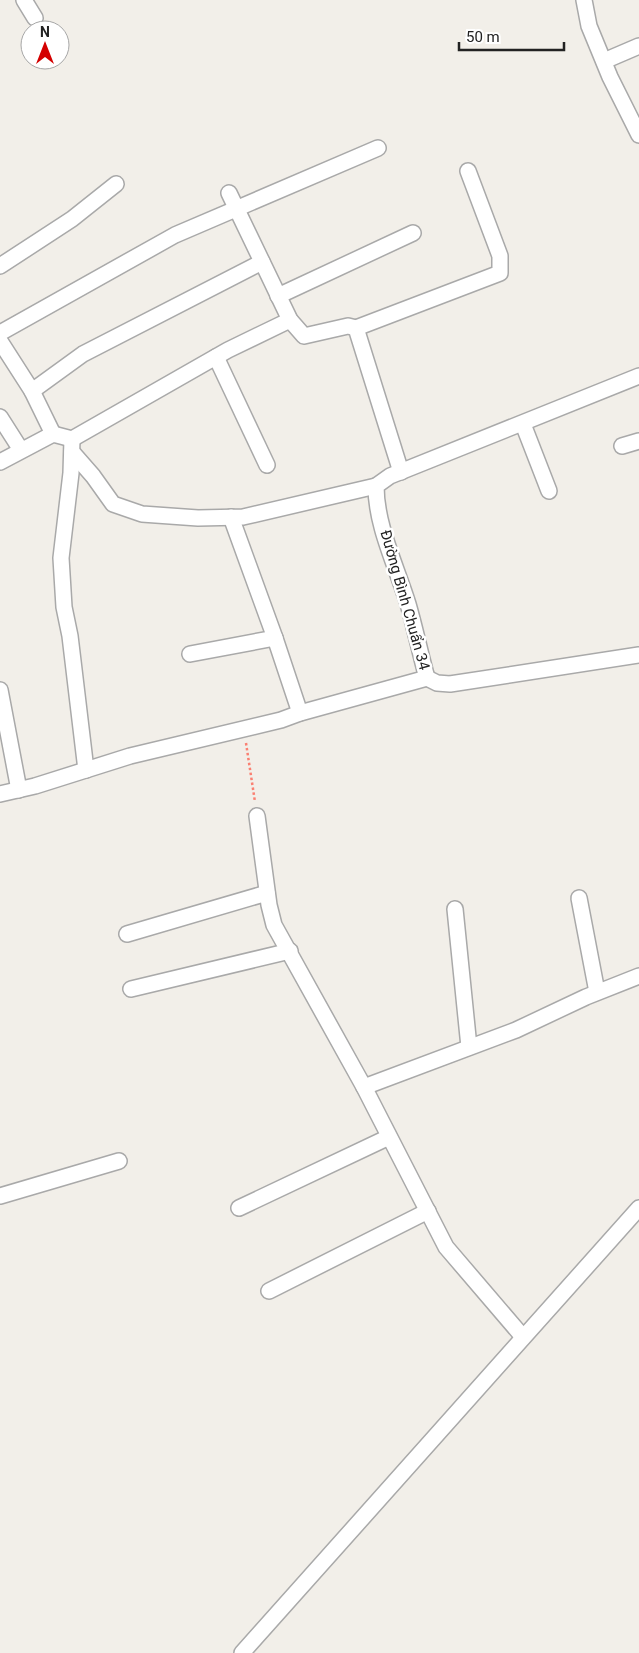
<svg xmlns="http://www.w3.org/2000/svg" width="639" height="1653" viewBox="0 0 639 1653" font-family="Roboto,sans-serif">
  <rect width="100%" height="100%" fill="#f2efe9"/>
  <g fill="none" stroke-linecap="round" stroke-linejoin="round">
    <!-- minor casing -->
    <g stroke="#a9a9a9" stroke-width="18">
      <g id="minor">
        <polyline points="24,0 35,18"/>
        <polyline points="584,0 589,26 610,77 639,135"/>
        <polyline points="604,61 639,46"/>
        <polyline points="229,193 290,320 304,336 348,326 356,328 401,472"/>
        <polyline points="0,266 72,219 116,184"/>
        <polyline points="278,296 413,233"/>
        <polyline points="356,328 500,273 500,256 468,171"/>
        <polyline points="0,333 175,235 378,148"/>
        <polyline points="0,341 32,391 53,434"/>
        <polyline points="216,357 267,465"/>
        <polyline points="32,391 83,354 262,262"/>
        <polyline points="0,417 21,450"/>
        <polyline points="523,424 549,491"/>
        <polyline points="72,439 71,473 61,558 64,607 70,636 86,770"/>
        <polyline points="622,446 639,441"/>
        <polyline points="72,452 93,476 113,504 142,514 198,518 243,517 376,486"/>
        <polyline points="0,462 53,434 72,439 228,350 290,320"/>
        <polyline points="231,517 275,638 300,713"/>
        <polyline points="190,654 275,638"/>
        <polyline points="427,678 437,683 450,684 639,655"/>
        <polyline points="0,690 19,790"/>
        <path d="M0,794L35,786L130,756L281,720L300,713L427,678C420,653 415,628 408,604C396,565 376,526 376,486L390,476L639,376"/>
        <polyline points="257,816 269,905 274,925 364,1087 446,1247 523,1337"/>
        <polyline points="579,898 597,992"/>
        <polyline points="455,909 469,1047"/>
        <polyline points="127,934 267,893"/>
        <polyline points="131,989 290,951"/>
        <polyline points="364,1087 516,1030 586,997 639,976"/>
        <polyline points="0,1196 119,1161"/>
        <polyline points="239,1208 389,1137"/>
        <polyline points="269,1291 428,1211"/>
        <polyline points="242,1653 639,1208"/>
      </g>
    </g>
    <!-- path -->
    <polyline stroke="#fa8072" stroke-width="2.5" stroke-dasharray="2.5 2.5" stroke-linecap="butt" points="246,743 255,802"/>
    <!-- minor -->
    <use href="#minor" stroke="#fff" stroke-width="15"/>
  </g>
  <g text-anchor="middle" stroke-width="5" stroke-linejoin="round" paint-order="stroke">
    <!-- street labels -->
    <g font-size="15" fill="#222" stroke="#fff">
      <text transform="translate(405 600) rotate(74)" y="5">Đường Bình Chuẩn 34</text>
    </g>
  </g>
  <!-- north arrow -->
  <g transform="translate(45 45)"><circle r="24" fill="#ffffff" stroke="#a7a7a7"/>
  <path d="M0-4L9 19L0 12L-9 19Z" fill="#d40000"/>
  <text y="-8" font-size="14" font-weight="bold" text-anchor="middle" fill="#222222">N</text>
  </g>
  <!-- scale -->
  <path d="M459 42v8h105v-8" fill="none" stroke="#222222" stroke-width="2.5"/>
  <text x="466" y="42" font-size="15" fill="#222222" stroke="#ffffff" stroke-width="4" paint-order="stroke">50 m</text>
</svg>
